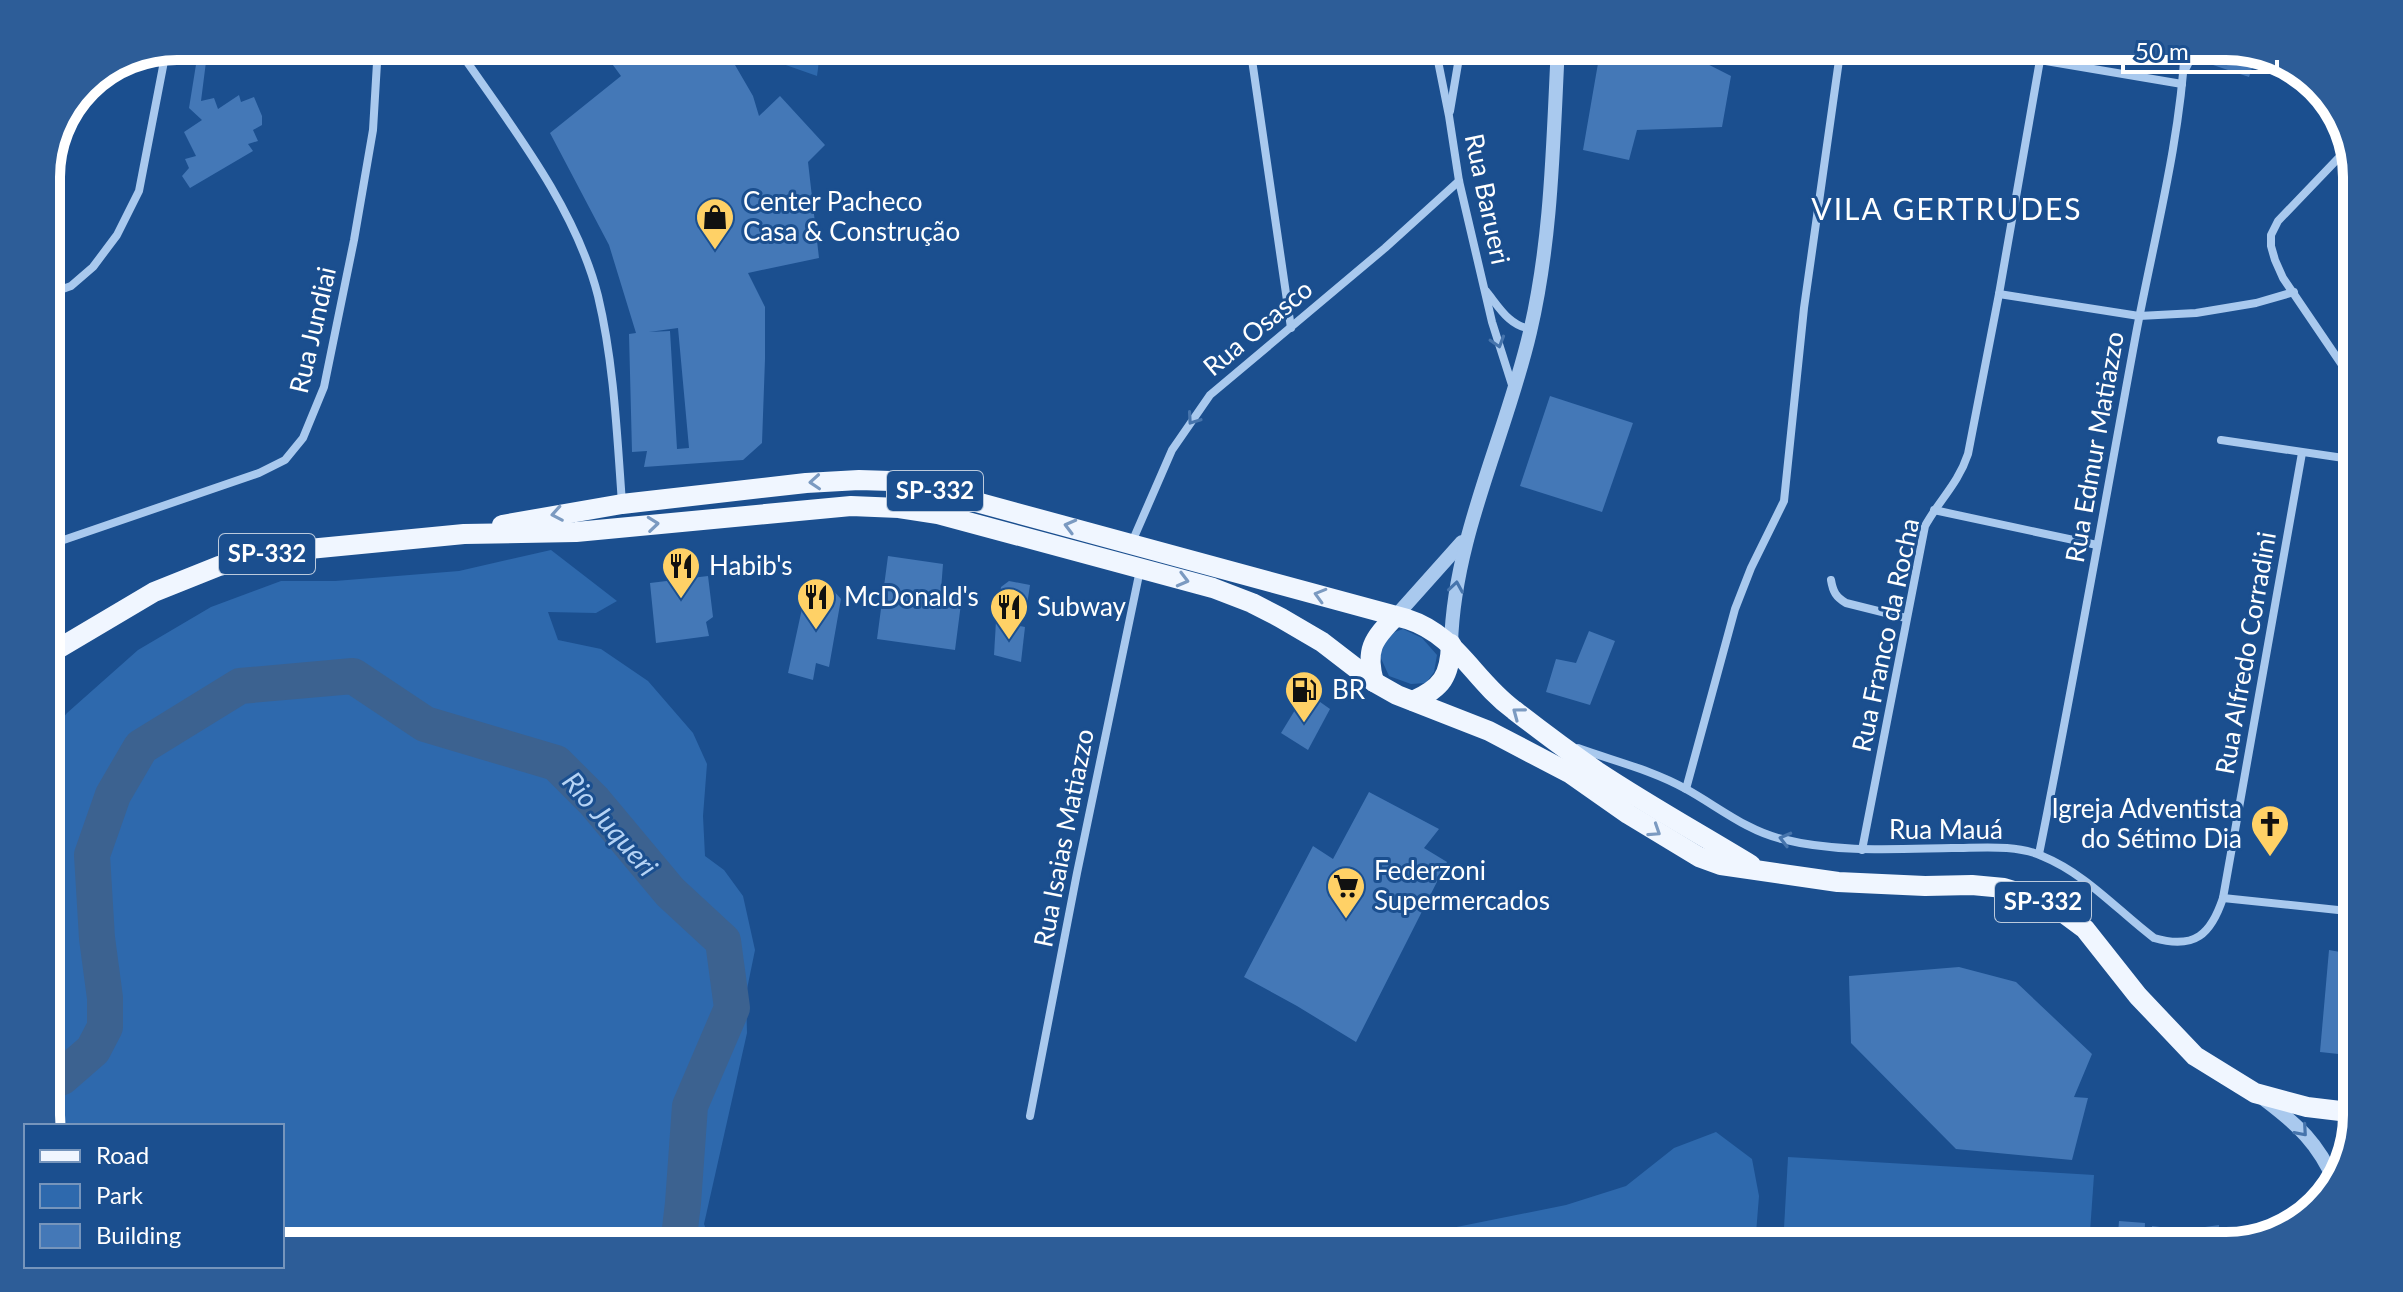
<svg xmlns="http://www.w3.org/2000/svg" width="2403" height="1292" viewBox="0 0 2403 1292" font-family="Lato,sans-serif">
  <rect width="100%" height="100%" fill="#1b4f8f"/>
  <!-- green -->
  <g fill="#2e69ad">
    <polygon points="768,46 821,46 817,76 783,64"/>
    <polygon points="835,46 878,46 875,61 834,52"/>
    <polygon points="551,550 617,601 596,613 548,612 558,640 601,649 648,681 693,733 707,764 703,816 705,856 724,870 743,896 755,950 746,994 747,1033 704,1224 712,1246 282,1246 282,1126 47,1126 46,738 67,713 138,650 211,607 281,581 335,581 459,571"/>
    <polygon points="1403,629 1422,638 1437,655 1434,672 1426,683 1411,684 1389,676 1379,654 1384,636"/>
    <polygon points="1716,1132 1752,1159 1759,1196 1755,1246 1333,1246 1402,1238 1566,1205 1626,1186 1674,1148"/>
    <polygon points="1788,1157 2094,1175 2089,1246 1783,1246"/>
  </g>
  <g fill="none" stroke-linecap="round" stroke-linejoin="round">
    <!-- river -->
    <polyline stroke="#3c6290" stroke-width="36" points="46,1084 62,1077 93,1050 105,1027 105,998 97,938 92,855 113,795 141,747 240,686 353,676 425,724 556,763 594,801 670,892 723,941 732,1008 690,1106 683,1203 678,1246"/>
  </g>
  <!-- building -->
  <g fill="#4478b7" fill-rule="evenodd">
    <polygon points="199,46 208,46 201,101 214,98 218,109 239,95 241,102 254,97 262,116 262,125 253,130 258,141 248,144 253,151 190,188 182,176 189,168 185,159 196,156 184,132 202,120 189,108"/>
    <path d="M599,46H724L753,96L759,116L780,96L825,145L808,162L819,258L748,273L765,307V359L762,443L743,460L644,467L647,451L632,452L629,334L636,333L609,245L550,133L621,76ZM678,328L689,448L677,449L670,331L649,332Z"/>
    <polygon points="1601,46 1672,46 1731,76 1722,127 1637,130 1629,160 1583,150"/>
    <polygon points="2219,46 2257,53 2249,77 2213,65"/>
    <polygon points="1550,396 1633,423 1602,512 1520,486"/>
    <polygon points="888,556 943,564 941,590 962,596 955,650 877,639"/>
    <polygon points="708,576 713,617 706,622 709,636 656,643 650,583"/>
    <polygon points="823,579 841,599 829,667 816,663 813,680 788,673 808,581"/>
    <polygon points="1009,581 1030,585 1025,618 997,614 1001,587"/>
    <polygon points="996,621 1025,627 1021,662 994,655"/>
    <polygon points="1589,631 1615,641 1590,705 1546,692 1556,659 1576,663"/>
    <polygon points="1306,692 1330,709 1308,750 1281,733"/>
    <polygon points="1369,792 1439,829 1424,848 1447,862 1356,1042 1297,1006 1244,977 1313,846 1333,859"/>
    <polygon points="2329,950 2357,955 2357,1056 2320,1052"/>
    <polygon points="1959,967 2016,982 2092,1054 2074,1097 2088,1098 2072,1160 1956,1149 1851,1043 1849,976"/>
    <polygon points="2119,1221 2145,1223 2144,1246 2117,1246"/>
    <polygon points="2219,1225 2218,1246 2152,1246 2152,1226 2184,1230"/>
  </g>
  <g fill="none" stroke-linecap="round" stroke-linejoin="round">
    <!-- minor -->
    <g stroke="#a9c9ee" stroke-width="8">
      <path d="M456,46C508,122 575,205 598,296C614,363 617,435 622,503"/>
      <polyline points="1250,46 1291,328"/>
      <polyline points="1435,46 1449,116 1459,181 1492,322 1513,388"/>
      <polyline points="2027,46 2040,60"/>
      <polyline points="2040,60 2182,84"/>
      <polyline points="2185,70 2197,46"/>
      <polyline points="1450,111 1461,46"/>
      <polyline points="2349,147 2278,221 2271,235 2271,246 2275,260 2283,278 2357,387"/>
      <path d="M1486,291C1499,307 1509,326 1531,329"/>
      <polyline points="1999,294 2139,316 2196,313 2256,303 2294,292"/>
      <polyline points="46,295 71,286 93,267 117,235 139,191 166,51"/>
      <polyline points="2221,440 2357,460"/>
      <polyline points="1934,510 2097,545"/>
      <polyline points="1132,542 1172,450 1210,395 1385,248 1459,181"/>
      <polyline points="46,546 259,473 285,460 303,438 324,387 354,240 373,130 378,46"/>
      <path d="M1831,580C1833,592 1836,597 1846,603L1906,618"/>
      <path d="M1578,748C1614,761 1652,770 1686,789C1717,806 1747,831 1782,839C1838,853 1895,849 1952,848C1980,848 2016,844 2042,856C2086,874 2117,910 2154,938C2195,950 2211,934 2223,898L2302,453"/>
      <polyline points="1686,789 1735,609 1751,568 1784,501 1804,308 1841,46"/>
      <path d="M1862,850L1925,526C1940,499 1958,484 1968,454L1999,294L2040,60"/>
      <path d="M2039,854C2074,681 2104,507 2136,334C2154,238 2180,143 2185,46"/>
      <polyline points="2223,898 2357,912"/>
      <polyline points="1030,1116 1077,873 1140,570"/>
    </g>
    <!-- tertiary -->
    <g stroke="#a9c9ee" stroke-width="14">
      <polyline points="1395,617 1462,542"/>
      <path d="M1451,644C1454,536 1506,436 1530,332C1552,238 1553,141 1558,46"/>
      <path d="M2265,1100C2298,1125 2318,1143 2335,1182"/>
    </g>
    <!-- primary -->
    <g stroke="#f0f6ff" stroke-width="20">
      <path d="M502,525L622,504L806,483L859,480L891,481L932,490L1407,619C1457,635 1473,680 1514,710C1541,731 1569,752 1598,772C1648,805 1700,834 1751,865"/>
      <polyline points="46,656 154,592 219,566 278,552 464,534 576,532 851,506 899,508 938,514 1213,588 1252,603 1281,618 1322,642 1374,682 1397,695 1489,731 1571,774 1628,814 1699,857 1721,865 1838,882 1925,886 1972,885 2004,888 2030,896 2058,909 2085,929 2138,996 2195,1056 2255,1093 2307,1107 2357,1113"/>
      <path d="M1374,682C1365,650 1373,639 1395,617"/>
      <path d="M1413,701C1442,688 1450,676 1451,644"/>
    </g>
  </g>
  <!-- one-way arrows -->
  <defs><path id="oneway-chevron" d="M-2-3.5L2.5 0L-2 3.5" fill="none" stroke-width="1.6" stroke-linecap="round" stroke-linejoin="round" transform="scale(2)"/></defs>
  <g stroke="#4674ac">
    <use href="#oneway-chevron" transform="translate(1498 342) rotate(73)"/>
    <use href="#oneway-chevron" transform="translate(1193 419) rotate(125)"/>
    <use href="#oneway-chevron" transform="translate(1456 587) rotate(-81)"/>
    <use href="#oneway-chevron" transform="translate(1785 839) rotate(-165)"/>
    <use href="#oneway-chevron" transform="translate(2302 1131) rotate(49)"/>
  </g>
  <g stroke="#7b9ac1">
    <use href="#oneway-chevron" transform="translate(815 482) rotate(176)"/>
    <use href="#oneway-chevron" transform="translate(557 514) rotate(170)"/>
    <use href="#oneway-chevron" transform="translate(653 524) rotate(-6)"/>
    <use href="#oneway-chevron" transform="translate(1070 526) rotate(-165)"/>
    <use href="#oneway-chevron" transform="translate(1183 580) rotate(15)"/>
    <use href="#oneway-chevron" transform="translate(1320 595) rotate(-164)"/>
    <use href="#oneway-chevron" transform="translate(1518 713) rotate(-143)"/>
    <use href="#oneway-chevron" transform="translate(1655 831) rotate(33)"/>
  </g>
  <!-- icons -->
  <defs>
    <g id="shop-pin" transform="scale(2)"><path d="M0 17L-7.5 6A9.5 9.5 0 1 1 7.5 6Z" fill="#ffd166" stroke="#1b4f8f"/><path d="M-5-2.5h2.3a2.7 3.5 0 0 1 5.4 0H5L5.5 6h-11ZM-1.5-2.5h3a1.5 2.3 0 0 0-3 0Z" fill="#111"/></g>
    <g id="restaurant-pin" transform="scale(2)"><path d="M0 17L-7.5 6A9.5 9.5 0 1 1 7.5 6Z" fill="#ffd166" stroke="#1b4f8f"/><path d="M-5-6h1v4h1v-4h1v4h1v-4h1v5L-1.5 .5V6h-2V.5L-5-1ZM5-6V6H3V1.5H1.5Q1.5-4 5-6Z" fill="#111"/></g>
    <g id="fuel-pin" transform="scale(2)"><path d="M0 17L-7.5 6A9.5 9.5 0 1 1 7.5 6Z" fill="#ffd166" stroke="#1b4f8f"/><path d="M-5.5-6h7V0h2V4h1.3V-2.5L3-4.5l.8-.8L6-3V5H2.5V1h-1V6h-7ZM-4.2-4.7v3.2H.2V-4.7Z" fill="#111"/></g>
    <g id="church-pin" transform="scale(2)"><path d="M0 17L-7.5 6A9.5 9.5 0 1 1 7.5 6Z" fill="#ffd166" stroke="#1b4f8f"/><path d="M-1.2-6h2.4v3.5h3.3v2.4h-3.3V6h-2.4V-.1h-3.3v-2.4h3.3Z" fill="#111"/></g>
    <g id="supermarket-pin" transform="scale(2)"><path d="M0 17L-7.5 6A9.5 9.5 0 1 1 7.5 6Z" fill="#ffd166" stroke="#1b4f8f"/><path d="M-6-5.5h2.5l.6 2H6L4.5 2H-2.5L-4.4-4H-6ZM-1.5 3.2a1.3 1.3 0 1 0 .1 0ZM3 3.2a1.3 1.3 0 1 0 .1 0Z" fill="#111"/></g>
  </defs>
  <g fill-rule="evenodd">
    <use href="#shop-pin" x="715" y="217"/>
    <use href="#restaurant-pin" x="681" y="566"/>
    <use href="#restaurant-pin" x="816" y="597"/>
    <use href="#restaurant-pin" x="1009" y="607"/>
    <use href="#fuel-pin" x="1304" y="690"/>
    <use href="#church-pin" x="2270" y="824"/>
    <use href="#supermarket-pin" x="1346" y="886"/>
  </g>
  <g text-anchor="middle" stroke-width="6" stroke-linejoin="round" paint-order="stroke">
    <!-- shield labels -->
    <g fill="#1b4f8f" stroke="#bbcadd" stroke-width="2">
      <rect x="887" y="471" width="96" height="40" rx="6"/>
      <rect x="219" y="534" width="96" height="40" rx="6"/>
      <rect x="1995" y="882" width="96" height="40" rx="6"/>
    </g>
    <g font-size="24" font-weight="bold" fill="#fff">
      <text x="935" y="499">SP-332</text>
      <text x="267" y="562">SP-332</text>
      <text x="2043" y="910">SP-332</text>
    </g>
    <!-- street labels -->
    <g font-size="26" fill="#fff" stroke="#1b4f8f">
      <text transform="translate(1487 199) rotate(78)" y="9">Rua Barueri</text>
      <text transform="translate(1258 328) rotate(-40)" y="9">Rua Osasco</text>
      <text transform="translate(313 330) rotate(-77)" y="9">Rua Jundiai</text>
      <text transform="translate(2095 447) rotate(-80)" y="9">Rua Edmur Matiazzo</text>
      <text transform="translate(1886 635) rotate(-78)" y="9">Rua Franco da Rocha</text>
      <text transform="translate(2246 653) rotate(-80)" y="9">Rua Alfredo Corradini</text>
      <text x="1946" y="839">Rua Mauá</text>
      <text transform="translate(1064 838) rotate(-79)" y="9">Rua Isaias Matiazzo</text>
    </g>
    <!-- poi labels -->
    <g font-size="26" fill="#fff" stroke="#1b4f8f" text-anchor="start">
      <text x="743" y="211">Center Pacheco<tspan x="743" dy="30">Casa &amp; Construção</tspan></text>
      <text x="709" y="575">Habib's</text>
      <text x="844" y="606">McDonald's</text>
      <text x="1037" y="616">Subway</text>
      <text x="1332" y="699">BR</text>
      <text x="2242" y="818" text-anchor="end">Igreja Adventista<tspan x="2242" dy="30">do Sétimo Dia</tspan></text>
      <text x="1374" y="880">Federzoni<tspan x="1374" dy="30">Supermercados</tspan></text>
    </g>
    <!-- water labels -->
    <g font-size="28" font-style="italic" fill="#b5d3f5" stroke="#1b4f8f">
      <text transform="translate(610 824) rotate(49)" y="10">Rio Juqueri</text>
    </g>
    <!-- quarter labels -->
    <g font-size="30" letter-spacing="2" fill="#fff" stroke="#1b4f8f">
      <text x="1947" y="220">VILA GERTRUDES</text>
    </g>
  </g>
  <!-- crop -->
  <path d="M0 0H2403V1292H0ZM177 60H2226A117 117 0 0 1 2343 177V1115A117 117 0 0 1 2226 1232H177A117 117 0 0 1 60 1115V177A117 117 0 0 1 177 60Z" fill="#2d5d98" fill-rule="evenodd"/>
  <path fill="none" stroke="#fff" stroke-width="10" d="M177 60H2226A117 117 0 0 1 2343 177V1115A117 117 0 0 1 2226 1232H177A117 117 0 0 1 60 1115V177A117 117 0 0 1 177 60Z"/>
  <!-- legend -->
  <rect x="24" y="1124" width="260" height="144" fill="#1b4f8f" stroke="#7695bc" stroke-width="2"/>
  <rect x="40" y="1150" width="40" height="12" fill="#f0f6ff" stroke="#7695bc" stroke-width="2"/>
  <text x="96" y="1164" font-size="24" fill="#ffffff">Road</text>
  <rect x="40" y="1184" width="40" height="24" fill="#2e69ad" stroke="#7695bc" stroke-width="2"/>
  <text x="96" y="1204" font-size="24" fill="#ffffff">Park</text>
  <rect x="40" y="1224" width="40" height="24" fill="#4478b7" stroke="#7695bc" stroke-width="2"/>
  <text x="96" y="1244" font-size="24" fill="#ffffff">Building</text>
  <!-- scale -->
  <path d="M2123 60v12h154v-12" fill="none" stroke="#ffffff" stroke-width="4"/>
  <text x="2135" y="60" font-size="24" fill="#ffffff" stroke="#1b4f8f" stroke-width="6" paint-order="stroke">50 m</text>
</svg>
